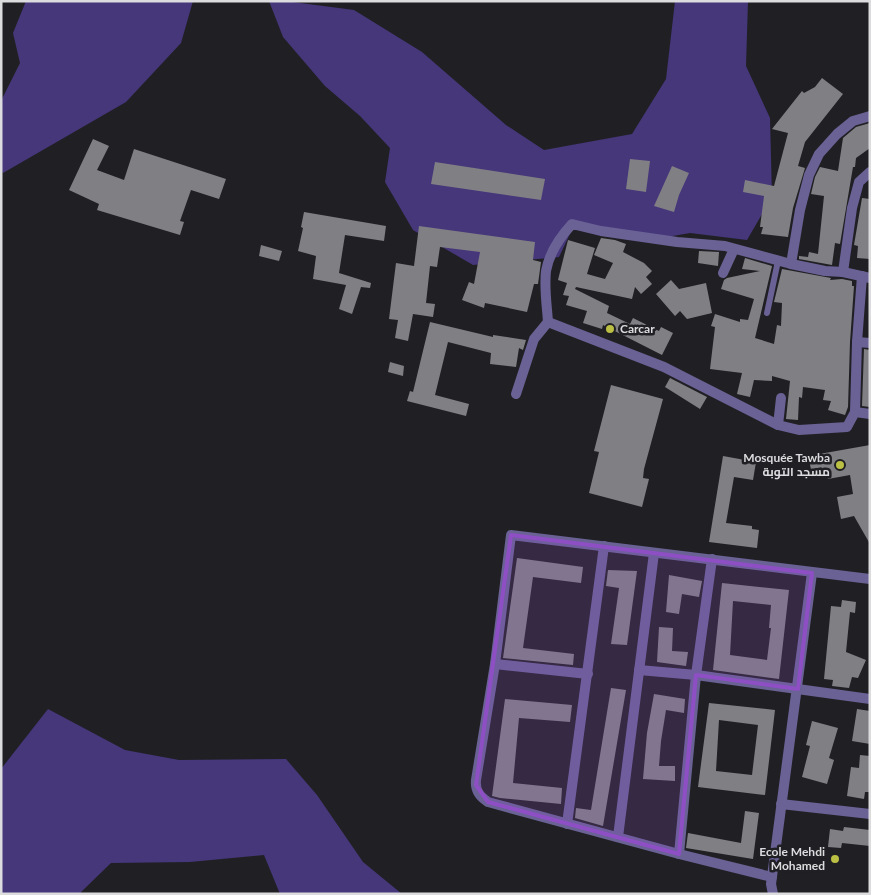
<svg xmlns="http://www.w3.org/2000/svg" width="871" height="895" viewBox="0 0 871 895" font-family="Lato,Cairo,sans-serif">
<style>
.green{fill:#46367a}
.building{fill:#807f84;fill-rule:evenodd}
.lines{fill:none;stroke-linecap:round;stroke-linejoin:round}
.lane{stroke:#6a6195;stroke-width:6}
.street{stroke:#6a6195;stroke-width:10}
.marked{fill:#8e4fc5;fill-opacity:0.2;stroke:#8e4fc5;stroke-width:4;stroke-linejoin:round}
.poi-dot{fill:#bbc044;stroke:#202024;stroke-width:2}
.labels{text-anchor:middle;stroke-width:5;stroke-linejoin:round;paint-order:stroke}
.poi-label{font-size:12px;font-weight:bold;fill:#dcdcdf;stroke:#202024;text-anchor:end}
</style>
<rect width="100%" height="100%" fill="#202024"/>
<g class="green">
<path d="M26,1H193L181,43L126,102L3,173L1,169V101L20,63L13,33Z"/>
<path d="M269,1H285L354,10L422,52L506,125L544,150L632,134L666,79L675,1H748L746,66L770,118L772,197L747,240L690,233L650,240L576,221L559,257L473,265L413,230L385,182L390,148L360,116L325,86L283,37Z"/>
<path d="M48,709L125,750L179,760L286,759L317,795L363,862L402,894H280L264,855L190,862L111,863L79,894H1V769Z"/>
</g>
<g class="building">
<path d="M822,78L843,94L805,142L798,166L805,168L793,208L788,237L761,234L763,227H760L764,196L743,192L745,180L774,186L788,133L772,129L802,91L804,93L815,87Z"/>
<path d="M870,123V148L856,158L855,167H853L840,244L835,243L832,265L799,259V256L808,257L809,252L818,254L824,196L811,194L815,177L820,167L838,171L843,138L856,127Z"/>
<path d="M93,139L109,146L97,170L124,180L134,149L226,179L219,199L191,190L180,221L184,222L180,235L97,210L99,204L69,190Z"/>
<path d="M630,159L650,161L646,192L626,189Z"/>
<path d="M435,162L545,179L541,200L431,184Z"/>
<path d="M672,166L689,173L679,195L674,212L654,206Z"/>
<path d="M862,198L870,199V259L857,258L858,246L854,245Z"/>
<path d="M304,212L386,226L384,241L345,235L339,273L371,283L370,288L361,287L352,314L339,309L346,285L313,279L316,256L298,251L303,228L301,227Z"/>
<path d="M419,226L535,242L533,260L541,262L538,284H534L527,312L485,303L484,308L462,300L469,282L474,284L480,252L440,247L437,267L430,266L426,303L435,304L433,317L413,314L408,341L395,338L398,320L389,319L396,263L414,266Z"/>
<path d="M601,238L615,240L626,244L623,252L644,263L652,271L646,277L652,284L641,294L635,287L632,299L576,287L575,289L609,306L607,313L630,324L633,318L659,331L661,327L673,333L662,355L603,325L602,329L583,323L587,311L566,305L569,296L563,295L567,283L558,280L568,240L595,248L587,274L605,279L613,263L594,255Z"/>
<path d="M261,245L282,251L279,261L259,256Z"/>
<path d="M699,251L719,252L718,266L698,263Z"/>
<path d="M745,258L772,266L755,338L774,344L777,325L781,326L782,303L774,302L782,269L831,278L830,280L842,279L852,281V286H854L850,342L848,407L845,415L828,410L831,401L823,400L825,390L803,387L802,398L799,397L798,420L786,419L790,381L772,376V381L754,380L750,397L737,394L742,373L710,369L715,327L711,326L715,314L740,322V319L748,320L754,299L721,289L724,280L727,278L760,271L742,269Z"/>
<path d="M671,280L679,289L706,283L712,313L687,319L680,311L675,316L656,294Z"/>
<path d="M430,322L493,337V335L526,340L523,350L519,348L516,367L490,364L491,353L448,342L435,395L469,404L466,416L407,401L410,391L413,392Z"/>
<path d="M864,349L870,350V407L862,406Z"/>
<path d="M390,362L404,366L403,376L388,372Z"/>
<path d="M670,378L707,397L700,409L665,387Z"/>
<path d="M611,385L663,399L644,469L643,478L649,479L642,507L589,493L599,452L594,451Z"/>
<path d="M870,445V544L854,516L841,519L837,497L853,494L850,475L828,479L827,476L813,478L808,456Z"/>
<path d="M723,456L756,462L753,480L734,477L726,523L752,526V529L759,530L757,548L709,542Z"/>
<path d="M517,558L583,567L581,583L533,577L523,648L574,654L573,665L503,658Z"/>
<path d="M608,570L637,571L627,645L611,644L619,588L606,586Z"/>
<path d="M669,575L702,581L699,597L682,594L679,614L666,612Z"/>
<path d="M722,583L789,590L779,679L713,670ZM733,601L771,605L769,628H771L767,660L730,655Z"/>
<path d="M842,600L856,602L855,613L850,612L846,652L866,660L858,678L852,677L849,688L832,686L833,680L824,679L831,606L841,607Z"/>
<path d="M659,627L673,628L672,651L688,652L686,666L657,662Z"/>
<path d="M611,688L626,690L603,826L575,818L576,808L591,810Z"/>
<path d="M654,694L685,699L684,713L666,710L661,741L659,766H675V781L643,779L647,733Z"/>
<path d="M505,699L572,705L570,722L519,718L513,783L562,788L561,804L500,798L492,796Z"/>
<path d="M709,703L775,710L765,795L698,787ZM719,720L758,725L752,775L716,771Z"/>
<path d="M857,709L870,711V744L852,741Z"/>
<path d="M812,721L838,728L829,758L834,760L827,784L802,777L810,746L806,745Z"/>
<path d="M860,755L870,756V792H865L864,799L847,796L851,767L859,768Z"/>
<path d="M745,811L759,813L753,859L686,848L688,833L741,843Z"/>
<path d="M844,827L870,830V846L842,843L841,848L828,847L830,829L843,831Z"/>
</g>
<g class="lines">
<path class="lane" d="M767,313L778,261"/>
<g class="street">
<path d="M791,264L800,210L809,175L819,154L837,134L853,121L870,116"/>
<path d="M843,272L852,208L859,182L870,172"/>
<path d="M723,273L734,249"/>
<path d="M870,278L843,272L825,271L791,264L725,246L677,242L601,231L572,224C560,237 549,254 546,271C544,288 547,306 548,322L664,367L778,425L799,430L847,427L855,412L870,414"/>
<path d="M857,342L870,343"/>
<path d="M516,394L534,339L548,322"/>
<path d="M855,412L857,342L862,276"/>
<path d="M778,425L781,398"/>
<path d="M495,664L588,674"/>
<path d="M639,670L696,675L870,699"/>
<path d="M781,804L870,814"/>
<path d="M567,824L604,546"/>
<path d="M618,837L654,553"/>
<path d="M679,854L696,675L712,559"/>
<path d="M772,877L679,854L488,802C479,796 475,790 476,780L495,664L511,535L870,579"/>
<path d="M773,894L771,884L812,573"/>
</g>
</g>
<path class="marked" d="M511,535L812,573L798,689L696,675L679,854L488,802L476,785Z"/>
<g class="poi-dot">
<circle cx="610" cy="329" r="5"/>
<circle cx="840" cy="465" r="5"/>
<circle cx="835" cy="859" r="5"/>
</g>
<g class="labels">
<g class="poi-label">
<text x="620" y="333" text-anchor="start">Carcar</text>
<text x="830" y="462">Mosquée Tawba<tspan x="830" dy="14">مسجد التوبة</tspan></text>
<text x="825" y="856">Ecole Mehdi<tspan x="825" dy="14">Mohamed</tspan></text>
</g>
</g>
<rect width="871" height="895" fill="none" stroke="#dcdcdf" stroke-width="5"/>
</svg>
